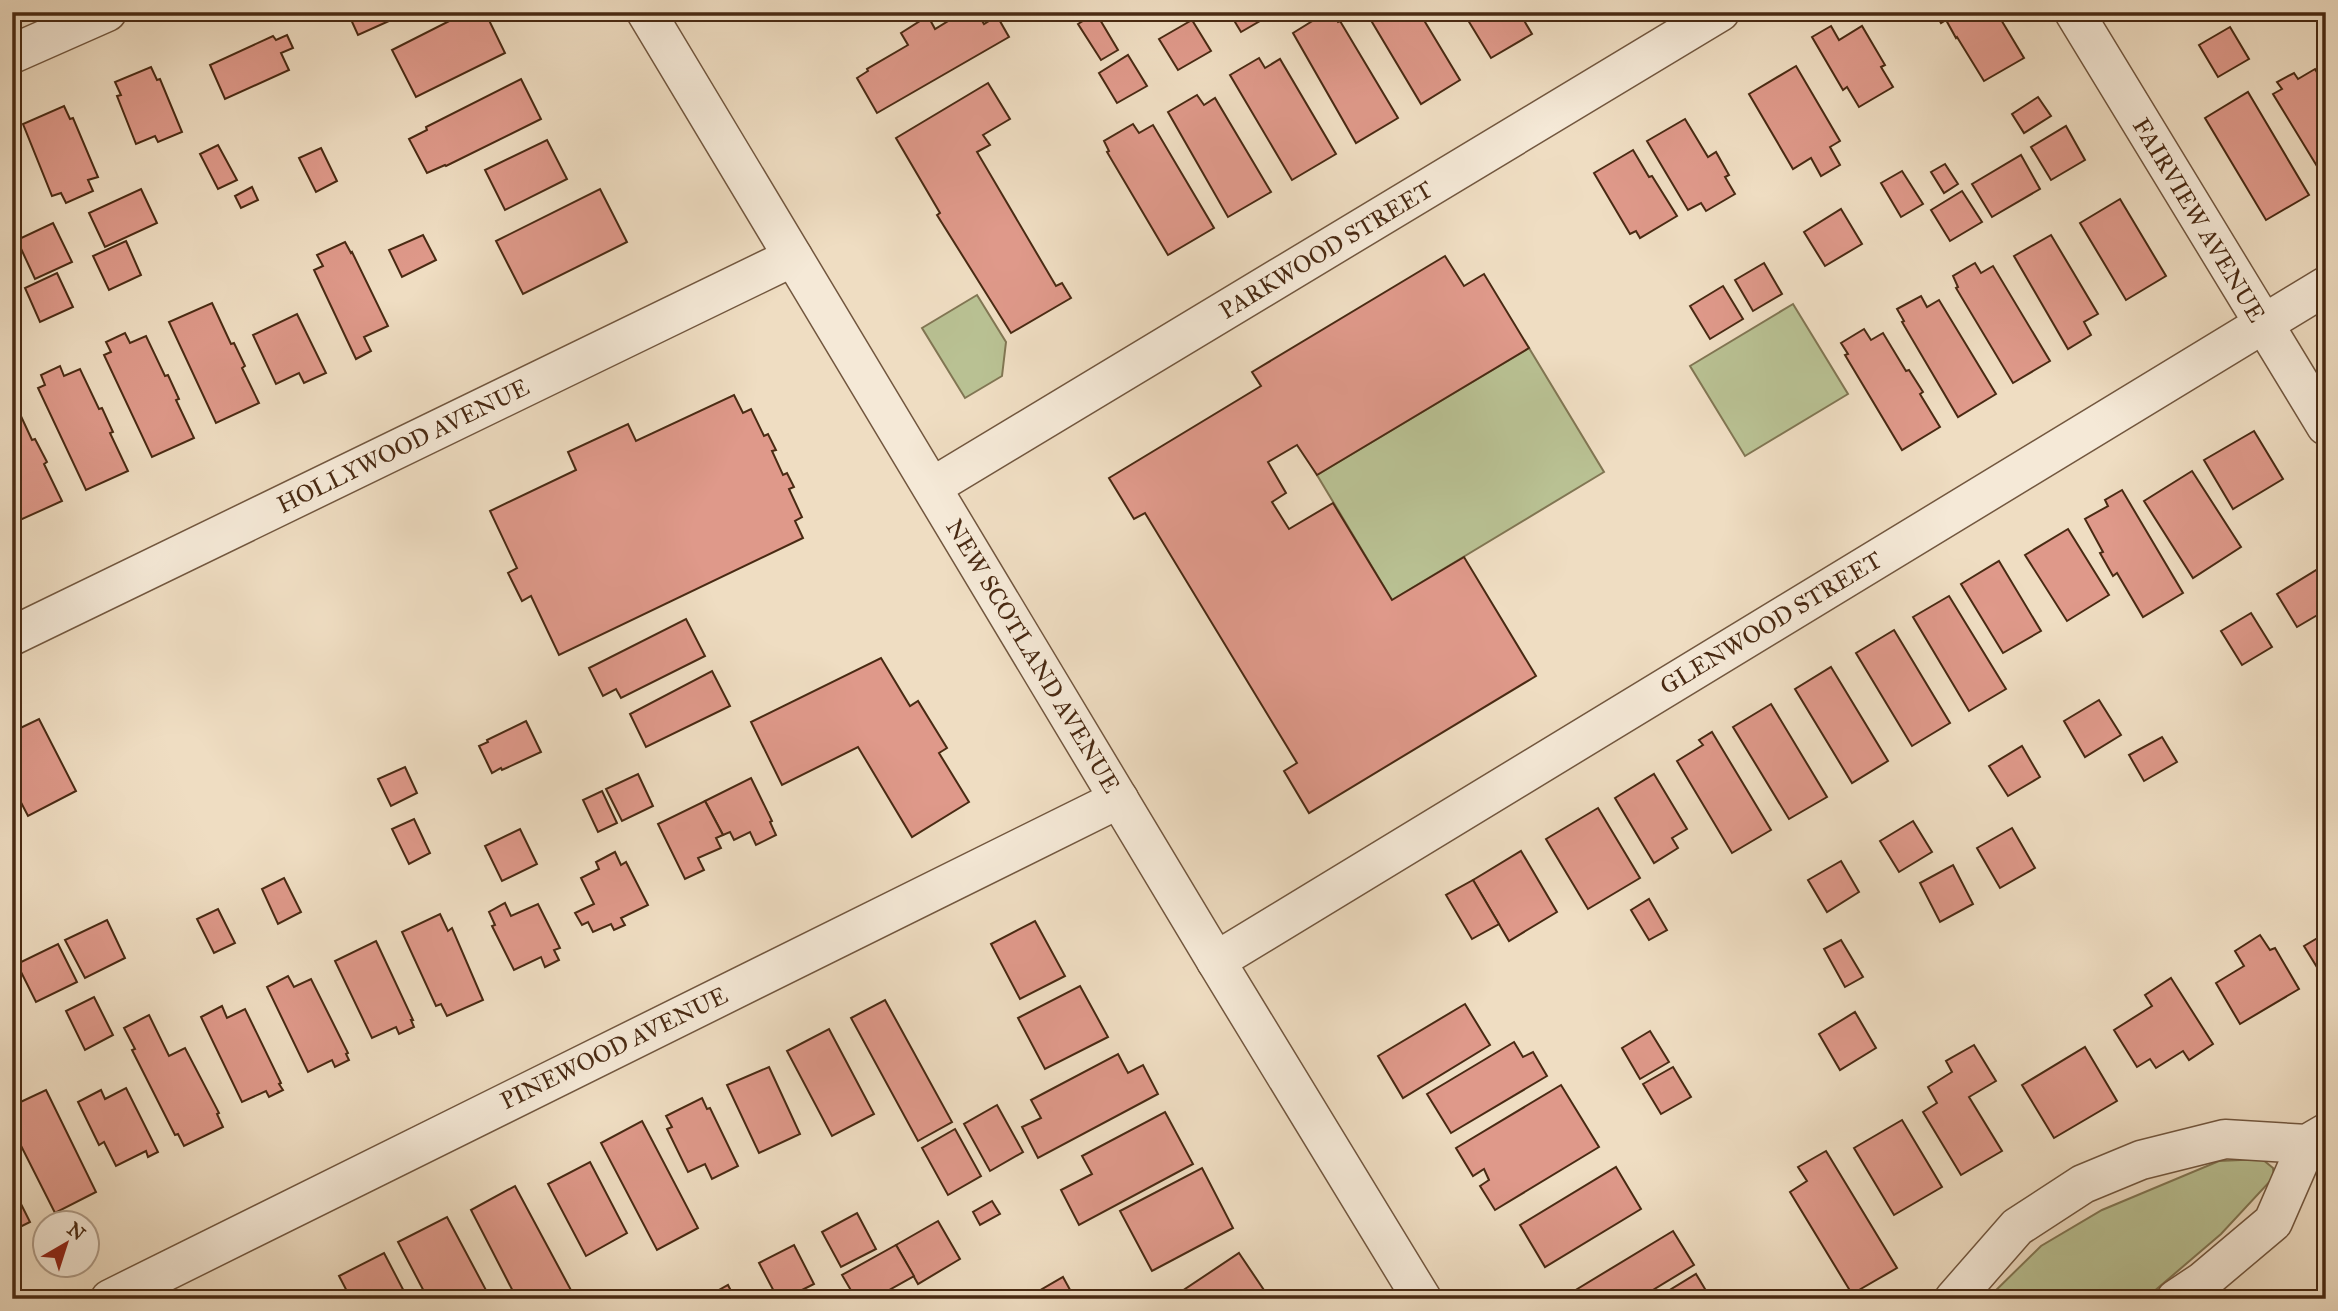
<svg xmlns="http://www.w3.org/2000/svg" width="2338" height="1311" viewBox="0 0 2338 1311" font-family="'IM FELL Great Primer',serif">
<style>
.green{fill:#b9c193;stroke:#817653;stroke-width:2}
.building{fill:#df998a;stroke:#492a13;stroke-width:2}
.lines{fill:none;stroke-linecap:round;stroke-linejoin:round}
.minor-casing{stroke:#72573f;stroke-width:41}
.minor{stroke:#f5e9d7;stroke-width:38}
.labels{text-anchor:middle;stroke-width:7;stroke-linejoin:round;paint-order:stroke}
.street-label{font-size:24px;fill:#492a13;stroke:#f5e9d7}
</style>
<rect width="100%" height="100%" fill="#efddc2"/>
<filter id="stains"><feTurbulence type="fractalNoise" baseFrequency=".00286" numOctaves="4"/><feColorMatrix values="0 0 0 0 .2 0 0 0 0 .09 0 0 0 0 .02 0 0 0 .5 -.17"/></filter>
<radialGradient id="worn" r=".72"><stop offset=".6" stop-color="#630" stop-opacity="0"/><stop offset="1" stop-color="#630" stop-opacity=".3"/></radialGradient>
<g class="green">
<path d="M977,295L1006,342L1002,376L965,398L922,328Z"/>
<path d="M1793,304L1848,394L1745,456L1690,366Z"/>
<path d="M1529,348L1604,472L1392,600L1317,475Z"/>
<path d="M2262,1159L2273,1168L2274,1177L2221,1234L2145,1299H1987L2041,1246L2102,1210L2219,1161Z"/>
</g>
<g class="building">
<path d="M350,12H409L358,35L348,13Z"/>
<path d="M467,12H485L505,53L416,97L392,50Z"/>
<path d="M963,12H977L984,24L997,16L1009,37L877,113L857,78L868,71L867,69L908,45L901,33L928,16L935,29Z"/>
<path d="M1229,12H1271L1272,14L1241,32Z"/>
<path d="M1327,12H1332L1338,22L1340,21L1398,118L1356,143L1293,33Z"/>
<path d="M1366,12H1419L1460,80L1421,104Z"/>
<path d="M1463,12H1519L1532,34L1491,58Z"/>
<path d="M1935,12H1999L1997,13L2024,58L1984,81L1957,37L1956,38L1946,20L1941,23Z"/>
<path d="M1096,13L1118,50L1101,60L1078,24Z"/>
<path d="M1192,20L1211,51L1178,70L1159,39Z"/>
<path d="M1831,26L1839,40L1862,26L1885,65L1881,67L1893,87L1859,107L1847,87L1843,90L1812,37Z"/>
<path d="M2230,27L2249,59L2218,77L2199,45Z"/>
<path d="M287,35L293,48L281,53L289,70L225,99L210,65L273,36L276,40Z"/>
<path d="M1128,55L1147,86L1117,103L1099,73Z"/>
<path d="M1259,58L1265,68L1280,59L1336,154L1292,180L1230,75Z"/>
<path d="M1796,66L1840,141L1830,147L1840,165L1821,176L1811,158L1793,169L1749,94Z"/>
<path d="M151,67L157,80L160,79L182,132L158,142L155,136L136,144L117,96L121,95L115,82Z"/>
<path d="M2315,69L2326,88V181L2273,94L2282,89L2277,82L2294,73L2298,79Z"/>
<path d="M521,79L541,119L446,166L445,165L427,173L409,139L427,130L426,127Z"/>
<path d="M988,83L1010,119L983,135L990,145L977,152L1056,286L1062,283L1071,298L1011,333L937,215L940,213L896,138Z"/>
<path d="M2248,92L2309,195L2266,220L2205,118Z"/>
<path d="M1197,95L1204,105L1215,98L1271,192L1228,217L1168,112Z"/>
<path d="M2038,97L2051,116L2024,133L2012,114Z"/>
<path d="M64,106L70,119L73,118L98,177L88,180L93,191L66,203L61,193L52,196L23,124Z"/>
<path d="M1685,119L1708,157L1716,152L1729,175L1725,177L1735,194L1706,211L1701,203L1688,210L1647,141Z"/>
<path d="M1133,124L1139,133L1153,125L1214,228L1168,255L1107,152L1109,151L1104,141Z"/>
<path d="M2066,126L2085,160L2051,180L2031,147Z"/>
<path d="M547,140L567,179L505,210L485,170Z"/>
<path d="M218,145L237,180L218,189L200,154Z"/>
<path d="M321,148L337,181L316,192L299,158Z"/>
<path d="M1633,150L1649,177L1652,176L1677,216L1640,238L1636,231L1630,234L1594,173Z"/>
<path d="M2021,155L2040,189L1992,217L1972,184Z"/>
<path d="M1945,164L1958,184L1944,193L1931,172Z"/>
<path d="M1902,171L1923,204L1901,217L1881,183Z"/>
<path d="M252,187L258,200L241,208L235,196Z"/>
<path d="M141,189L157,223L105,247L89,213Z"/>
<path d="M600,189L627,242L523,294L496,241Z"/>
<path d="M1962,191L1982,222L1950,241L1931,210Z"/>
<path d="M2120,199L2166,276L2126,300L2080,223Z"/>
<path d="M1841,209L1862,244L1825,266L1804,232Z"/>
<path d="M53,223L72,262L35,279L17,240Z"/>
<path d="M423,235L436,260L402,277L389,250Z"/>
<path d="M2051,235L2098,314L2084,322L2091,335L2068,349L2014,256Z"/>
<path d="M126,241L141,275L109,290L93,256Z"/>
<path d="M345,242L351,253L352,252L388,326L364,337L371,351L356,359L314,270L323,266L317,255Z"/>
<path d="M1445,256L1464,286L1484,274L1529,348L1317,475L1297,445L1268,462L1286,493L1272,502L1289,529L1333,503L1392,600L1464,557L1536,676L1309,813L1284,771L1297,763L1145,513L1134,519L1109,478L1261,386L1252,372Z"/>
<path d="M1764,263L1782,294L1753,311L1735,280Z"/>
<path d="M1975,263L1981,273L1993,266L2050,361L2013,383L1956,288L1958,287L1953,276Z"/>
<path d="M57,273L73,307L40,322L25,288Z"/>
<path d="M1723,286L1743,319L1710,339L1690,306Z"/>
<path d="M1921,296L1927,307L1939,300L1996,394L1958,417L1902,322L1904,321L1897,309Z"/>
<path d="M212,303L231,344L234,343L245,366L242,368L259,403L216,423L169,322Z"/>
<path d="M297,314L326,373L304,383L299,373L276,384L253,335Z"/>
<path d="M1864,329L1871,340L1883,333L1906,371L1909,370L1923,392L1920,394L1940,427L1902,450L1845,355L1848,354L1841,343Z"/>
<path d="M125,333L130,343L146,336L165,376L168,375L179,399L176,400L194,438L152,457L104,355L111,352L106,342Z"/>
<path d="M60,366L64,376L80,369L99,409L102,408L113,432L110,433L128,471L86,490L38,388L45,385L41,375Z"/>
<path d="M734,395L743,413L751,409L764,436L768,434L776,450L772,451L783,475L787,473L794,487L789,489L802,517L795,521L803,538L559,655L531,596L522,601L508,573L517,568L490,511L576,470L568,452L628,424L636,441Z"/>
<path d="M13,399L32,440L35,439L47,462L44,464L62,501L20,520L12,504Z"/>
<path d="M2254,431L2283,479L2233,509L2204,460Z"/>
<path d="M2192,471L2241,547L2193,578L2144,501Z"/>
<path d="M2122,490L2183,593L2143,617L2117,573L2113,576L2100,553L2103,552L2085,519L2108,506L2105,500Z"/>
<path d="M2068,529L2109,595L2067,621L2025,555Z"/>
<path d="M1999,561L2041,631L2003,653L1961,584Z"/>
<path d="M2326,564V610L2297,627L2277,594Z"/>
<path d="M1949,596L2006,689L1969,711L1913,617Z"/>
<path d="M2251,613L2272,647L2242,665L2221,631Z"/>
<path d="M686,619L705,656L621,698L616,689L603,696L589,668Z"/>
<path d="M1894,630L1950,723L1912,746L1856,653Z"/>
<path d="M881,658L910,706L918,701L947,748L939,753L969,802L912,837L858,747L782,785L751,722Z"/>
<path d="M1831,667L1888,761L1852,783L1795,689Z"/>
<path d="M712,671L730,706L646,747L630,714Z"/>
<path d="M2099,700L2121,735L2085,757L2064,721Z"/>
<path d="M1771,704L1827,797L1789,819L1733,727Z"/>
<path d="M39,719L76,791L28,816L12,785V732Z"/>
<path d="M526,721L541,752L502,770L501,768L492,773L479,746L488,742L487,740Z"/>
<path d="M1712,732L1771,830L1732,853L1677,761L1703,745L1699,740Z"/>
<path d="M2162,737L2177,762L2144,781L2129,755Z"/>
<path d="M2022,746L2040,777L2008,796L1989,766Z"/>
<path d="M405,767L417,793L391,806L378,779Z"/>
<path d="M638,774L653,806L622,821L606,789Z"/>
<path d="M1654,774L1687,829L1672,838L1678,848L1654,863L1615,798Z"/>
<path d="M751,778L772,821L770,822L776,835L756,845L750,832L734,840L730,832L723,835L705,801Z"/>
<path d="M602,791L617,823L598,832L583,800Z"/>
<path d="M705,801L723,835L716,838L721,848L698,858L704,870L685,879L658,824Z"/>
<path d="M1598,808L1640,878L1588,909L1546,839Z"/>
<path d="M414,819L430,853L409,864L392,829Z"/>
<path d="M1913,821L1932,852L1899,872L1880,841Z"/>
<path d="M2012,828L2035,868L2000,888L1977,848Z"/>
<path d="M520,829L537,864L502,881L485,846Z"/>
<path d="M1521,851L1557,912L1509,941L1473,880Z"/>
<path d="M615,852L621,865L626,862L648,905L621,918L625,925L614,930L611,924L593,932L588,922L582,925L575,913L594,904L581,878L599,869L596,862Z"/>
<path d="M1841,861L1859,892L1827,912L1808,880Z"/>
<path d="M1953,865L1973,904L1940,922L1920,883Z"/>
<path d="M284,878L301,912L278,924L262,889Z"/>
<path d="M1473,880L1499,924L1472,939L1446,895Z"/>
<path d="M1649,899L1667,930L1649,940L1631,910Z"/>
<path d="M505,903L511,916L538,904L560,948L554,950L559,960L545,967L541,957L514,970L492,926L495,925L489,912Z"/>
<path d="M218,909L235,943L214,953L197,919Z"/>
<path d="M440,914L448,931L452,928L483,1000L447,1016L441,1004L436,1006L402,932Z"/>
<path d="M107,920L125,958L85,978L65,940Z"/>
<path d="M1035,921L1065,976L1020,999L991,944Z"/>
<path d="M2326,933V982L2304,946Z"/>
<path d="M2260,935L2270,950L2275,948L2299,989L2240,1024L2216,983L2244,966L2235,951Z"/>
<path d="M1841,940L1863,977L1845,987L1824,949Z"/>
<path d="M376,941L413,1020H411L414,1027L399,1034L396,1027L372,1038L335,961Z"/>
<path d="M58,944L77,982L36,1002L17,964Z"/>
<path d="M288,976L294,987L311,979L348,1053L346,1054L349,1060L335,1067L332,1060L308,1072L267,987Z"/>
<path d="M2171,978L2213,1044L2189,1060L2183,1051L2156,1068L2150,1059L2137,1067L2114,1030L2152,1006L2145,995Z"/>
<path d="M1080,986L1108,1037L1045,1069L1018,1018Z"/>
<path d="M94,997L113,1035L85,1050L66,1011Z"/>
<path d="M885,1000L952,1122L918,1141L851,1018Z"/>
<path d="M1465,1004L1490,1045L1403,1098L1378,1056Z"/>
<path d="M222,1006L227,1018L245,1009L281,1083L279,1084L283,1090L269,1097L266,1091L242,1102L201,1017Z"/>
<path d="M1855,1012L1876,1048L1840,1070L1819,1034Z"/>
<path d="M149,1015L169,1056L185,1048L219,1113L217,1114L223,1127L184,1146L178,1134L175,1135L132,1050L135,1049L124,1028Z"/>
<path d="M829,1029L874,1114L832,1136L787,1051Z"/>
<path d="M1650,1031L1669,1062L1640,1079L1622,1048Z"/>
<path d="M1514,1042L1523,1057L1533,1052L1547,1076L1451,1133L1427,1094Z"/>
<path d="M1974,1045L1996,1081L1969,1097L2002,1151L1961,1175L1923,1112L1937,1103L1928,1087L1952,1072L1946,1061Z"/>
<path d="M2085,1047L2117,1101L2054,1138L2022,1085Z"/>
<path d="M1118,1054L1128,1073L1143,1065L1158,1094L1038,1158L1022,1127L1041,1118L1031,1100Z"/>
<path d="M769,1067L800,1134L759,1153L727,1085Z"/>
<path d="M1673,1067L1691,1097L1661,1114L1643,1084Z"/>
<path d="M1561,1085L1599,1147L1495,1210L1480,1186L1489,1180L1484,1169L1473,1176L1456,1148Z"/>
<path d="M126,1088L158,1152L148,1157L146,1151L116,1166L104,1142L99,1145L78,1102L101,1090L105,1099Z"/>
<path d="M46,1090L96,1192L55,1213L12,1128V1106Z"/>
<path d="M702,1098L707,1109L710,1108L738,1166L712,1179L705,1164L688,1172L667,1129L672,1127L666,1116Z"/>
<path d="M997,1105L1023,1152L990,1171L964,1124Z"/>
<path d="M1165,1112L1193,1164L1079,1225L1061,1190L1092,1174L1082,1156Z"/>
<path d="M1902,1120L1942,1187L1894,1215L1854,1148Z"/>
<path d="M642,1121L698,1228L657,1250L601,1143Z"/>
<path d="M955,1129L981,1176L948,1195L922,1148Z"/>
<path d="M1826,1151L1897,1268L1852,1294L1790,1192L1807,1181L1798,1167Z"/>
<path d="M590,1162L627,1233L586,1256L548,1184Z"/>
<path d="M1616,1167L1641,1209L1545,1267L1520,1225Z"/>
<path d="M1202,1168L1233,1228L1152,1271L1120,1211Z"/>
<path d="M12,1186L30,1222L12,1231Z"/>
<path d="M515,1186L572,1292L560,1299H517L471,1210Z"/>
<path d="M992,1201L1000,1214L980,1225L973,1212Z"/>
<path d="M857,1213L876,1249L841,1267L822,1232Z"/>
<path d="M447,1217L487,1292L475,1299H428L398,1242Z"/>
<path d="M938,1221L960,1259L918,1284L896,1245Z"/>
<path d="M1673,1231L1694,1265L1638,1299H1572L1569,1294Z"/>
<path d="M794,1245L814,1284L784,1299H778L759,1263Z"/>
<path d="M896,1245L914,1276L873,1299H856L842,1275Z"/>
<path d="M384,1253L408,1299H351L339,1276Z"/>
<path d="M1239,1253L1270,1299H1170Z"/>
<path d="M1696,1274L1711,1299H1655Z"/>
<path d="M1063,1277L1075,1299H1025Z"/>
<path d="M728,1285L735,1299H703Z"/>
</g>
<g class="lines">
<defs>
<g id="minor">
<path d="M646,12L1216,961L1422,1299"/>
<path d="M2074,12L2326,426"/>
<path d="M12,54L107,12"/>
<path d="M932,487L1720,12"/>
<path d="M12,636L793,257"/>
<path d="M1216,961L2326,286"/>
<path d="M110,1299L1119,799"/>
<path d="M1954,1299L2017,1227L2083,1184L2141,1160L2225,1139L2307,1144L2326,1133"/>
<path d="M2176,1299L2203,1281L2273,1222L2307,1144"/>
</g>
</defs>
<use href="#minor" class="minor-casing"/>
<use href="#minor" class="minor"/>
</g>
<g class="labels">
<g class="street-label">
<text transform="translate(2199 220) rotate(59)" y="8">FAIRVIEW AVENUE</text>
<text transform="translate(1326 250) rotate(-31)" y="8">PARKWOOD STREET</text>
<text transform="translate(403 446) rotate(-26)" y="8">HOLLYWOOD AVENUE</text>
<text transform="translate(1771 623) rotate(-31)" y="8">GLENWOOD STREET</text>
<text transform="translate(1033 656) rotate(59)" y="8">NEW SCOTLAND AVENUE</text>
<text transform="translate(614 1048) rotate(-26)" y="8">PINEWOOD AVENUE</text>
</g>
</g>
<rect width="2338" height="1311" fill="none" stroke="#efddc2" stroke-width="42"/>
<rect x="14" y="14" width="2310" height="1283" fill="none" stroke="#492a13" stroke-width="3.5"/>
<rect x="21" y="21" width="2296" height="1269" fill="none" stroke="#492a13" stroke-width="2"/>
<g transform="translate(66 1244) rotate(39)"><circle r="33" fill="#f5e9d7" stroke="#b09d89" stroke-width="2"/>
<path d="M0-5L12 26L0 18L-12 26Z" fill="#8f2418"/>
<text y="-10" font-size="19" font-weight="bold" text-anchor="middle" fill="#492a13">N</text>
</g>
<rect width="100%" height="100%" filter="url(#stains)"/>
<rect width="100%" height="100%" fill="url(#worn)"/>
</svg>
